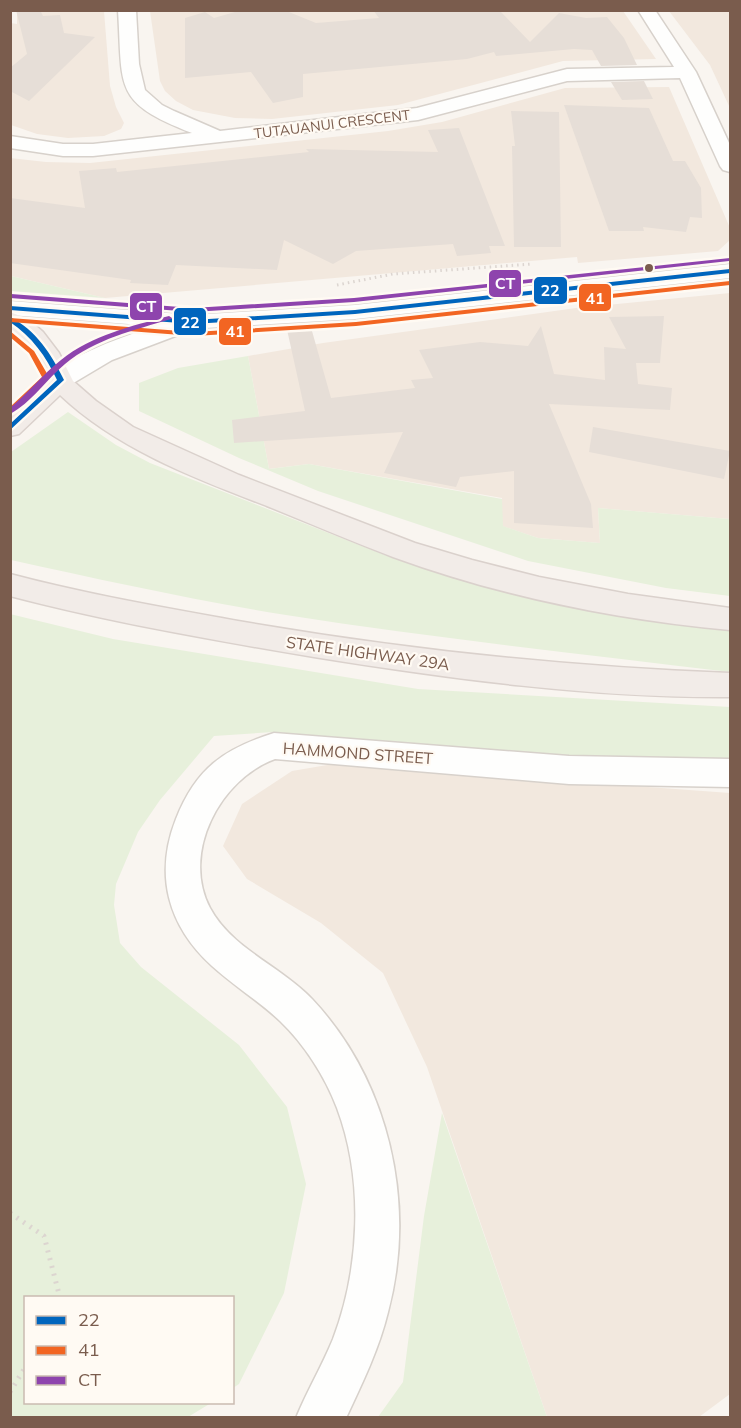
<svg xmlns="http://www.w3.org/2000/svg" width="741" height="1428" viewBox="0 0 741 1428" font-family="Mulish,sans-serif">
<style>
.residential{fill:#f2e8de}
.green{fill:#e7f0db}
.building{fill:#e6ded7}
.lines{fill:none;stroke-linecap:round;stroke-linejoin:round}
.minor-casing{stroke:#d7d1cb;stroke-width:3}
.tertiary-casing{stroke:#d7d1cb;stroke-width:3}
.trunk-casing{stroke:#dad1cc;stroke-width:3}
.path-far1{stroke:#dcd5d0;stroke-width:3;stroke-dasharray:1.5 4;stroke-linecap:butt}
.path{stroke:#dcd5d0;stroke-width:5;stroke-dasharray:2 6;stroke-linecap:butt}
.minor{fill:#fefefd;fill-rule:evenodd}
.tertiary{fill:#fefefd;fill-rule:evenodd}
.trunk{fill:#f2ece8;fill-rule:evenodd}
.bus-1-casing{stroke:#fffaf3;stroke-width:5}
.bus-2-casing{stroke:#fffaf3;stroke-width:5}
.bus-3-casing{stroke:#fffaf3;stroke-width:5}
.bus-1{fill:#0065bd;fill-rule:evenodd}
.bus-2{fill:#f26522;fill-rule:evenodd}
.bus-3{fill:#8e44ad;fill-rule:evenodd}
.bus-dot{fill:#7a5c4d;stroke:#fffaf3;stroke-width:2}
.labels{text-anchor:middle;stroke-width:4.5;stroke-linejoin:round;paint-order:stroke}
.far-street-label{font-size:14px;fill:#7a5c4d;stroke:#fffaf3}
.street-label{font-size:16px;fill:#7a5c4d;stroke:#fffaf3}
.line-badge{stroke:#fffaf3;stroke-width:2}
.badge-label{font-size:16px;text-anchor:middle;font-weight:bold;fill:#fff}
</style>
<rect width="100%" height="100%" fill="#f9f5f0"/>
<g class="residential">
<path d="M31,11H104L110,86L116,107L124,123L121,129L104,136L68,138L37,134L11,125L10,23L17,24V15Z"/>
<path d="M150,11H623L656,59L563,61L398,105L272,119L235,118L193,110L176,101L165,91L160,81Z"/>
<path d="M669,11H730V108L710,65Z"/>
<path d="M669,87L730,228V240L718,251L578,263L577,257L105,298L11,276L10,158L46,162L90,163L388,131L442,122L565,88Z"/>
<path d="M730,293V519L598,508L600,543L538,538L502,526V498L309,464L269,469L248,356L323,343L576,308Z"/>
<path d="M333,764L730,793V1394L699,1417H547L427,1067L383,973L321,923L247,879L223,846L242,804L292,771Z"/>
</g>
<g class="green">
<path d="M11,276L105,298L11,291Z"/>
<path d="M248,356L269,469L309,464L502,499L503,526L538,538L600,543L598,508L730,519V596L666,588L528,561L318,491L239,458L139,411V383L178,368Z"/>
<path d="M68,412L116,445L150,463L395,559L482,584L606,613L730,629V672C582,654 433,638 286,615C193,600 102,580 11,560V452Z"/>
<path d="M10,614L113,639L418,689L730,707V759L584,761L273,732L214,736L160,800L138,832L116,884L114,905L120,943L141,967L239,1045L287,1107L306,1184L284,1293L239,1384L233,1388L232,1298H26V1402L211,1403L188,1417H11Z"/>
<path d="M442,1113L547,1417H378L403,1382L424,1216Z"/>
</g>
<g class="building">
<path d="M16,10H40L43,16L60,15L64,33L95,37L29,101L10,91V68L27,54Z"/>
<path d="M242,10H284L316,23L379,18L373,10H499L530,42L559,13L586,18L607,17L624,38L637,65L601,66L592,50L574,49L496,56L494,52L467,59L303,74V97L273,103L251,72L185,78V18L205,12L214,18Z"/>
<path d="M644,81L653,99L622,100L611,82Z"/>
<path d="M564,105L649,108L673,161H685L701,188L702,218L690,217L686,232L643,227L644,231H609Z"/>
<path d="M511,111L559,112L561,247H514L512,146H515Z"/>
<path d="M459,128L505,246H489L491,253L457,256L453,244L356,251L333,264L284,240L277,270L176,265L168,285L130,283L131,280L10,263V198L85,208L79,171L116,168L117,172L309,152L306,149L438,152L428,130Z"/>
<path d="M664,316L660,363H636L638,384L672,388L670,410L549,404L591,504L593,528L514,523V471L460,477L456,487L384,473L403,432L234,443L232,420L305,411L286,325L310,324L331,398L415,388L411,380L433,378L419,350L480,342L528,346L541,326L554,374L605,380L604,347L626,349L609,317Z"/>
<path d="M593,427L730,451L724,479L589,452Z"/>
</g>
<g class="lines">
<defs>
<g id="minor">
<path d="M118,10H136L139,64L145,90L162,105L174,111L220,131L417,108L567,69L674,67L638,10H655L696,72L730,145V172L723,170L720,166L680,78L567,81L418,120L93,156H63L10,148V136L63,144H93L192,133C112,102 123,88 118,10Z"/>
<path d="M274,733L569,756L730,759V787L569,784L275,759C220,779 181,853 210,908C232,949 281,966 312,999C389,1081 417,1203 388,1312C379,1349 362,1384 346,1418H296C307,1391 322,1366 333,1339C360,1268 364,1180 337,1108C325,1076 304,1044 280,1021C259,1001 234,986 212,966C168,926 154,875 176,819C196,768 224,749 274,733Z"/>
</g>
<path id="tertiary" d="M730,264V278L355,319L188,329L186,332L112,360L70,385L61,388L52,385L48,380C66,355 126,336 155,326L10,315V301L193,315L355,305Z"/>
<g id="trunk">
<path d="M10,312L28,319L43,332L59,353L73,381L96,401L133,427L239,475L415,543L472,560L539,577L628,594L730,608V630C618,620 500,596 393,557C351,541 309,523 267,506C194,478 117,449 60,395L19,434L10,436V413L48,379L32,350L10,329Z"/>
<path d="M10,574C85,594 161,607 238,621C401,649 564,667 730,673V697C592,698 451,679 314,657C212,640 110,622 10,596Z"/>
</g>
</defs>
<use href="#minor" class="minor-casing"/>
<use href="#tertiary" class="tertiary-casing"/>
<use href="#trunk" class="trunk-casing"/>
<path class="path-far1" d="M337,285L393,274L532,264"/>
<g class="path">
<path d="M10,1213L44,1236L60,1298"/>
<path d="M10,1392L26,1366"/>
</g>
<use href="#minor" class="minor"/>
<use href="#tertiary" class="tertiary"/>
<use href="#trunk" class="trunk"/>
<defs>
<g id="bus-1">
<path d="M730,269V273L355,314L193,324L10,310V306L193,320L355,310Z"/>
<path d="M10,317C36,330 52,355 64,380L10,430V424L57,380C46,356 32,337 10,322Z"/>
</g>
<g id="bus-2">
<path d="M730,281V285L356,326L194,336L10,322V318L194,332L356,322Z"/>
<path d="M10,331L34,351L49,377L10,413V407L42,377L29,353L10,337Z"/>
</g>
<g id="bus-3">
<path d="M730,258V260L729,261L354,302L193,312L10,298L11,294L193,308L354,298Z"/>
<path d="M169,316L172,318L171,319C135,330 95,339 65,364C47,379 31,403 10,414V408C28,393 43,374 61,360C92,335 132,326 169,316Z"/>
</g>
</defs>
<use href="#bus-1" class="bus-1-casing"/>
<use href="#bus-2" class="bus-2-casing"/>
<use href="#bus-3" class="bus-3-casing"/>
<use href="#bus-1" class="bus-1"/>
<use href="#bus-2" class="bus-2"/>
<use href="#bus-3" class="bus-3"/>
</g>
<circle class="bus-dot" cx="649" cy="268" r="5"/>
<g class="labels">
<g class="far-street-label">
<text transform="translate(332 124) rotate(-7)" y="5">TUTAUANUI CRESCENT</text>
</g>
<g class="street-label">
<text transform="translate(368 653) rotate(8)" y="6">STATE HIGHWAY 29A</text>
<text transform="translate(358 753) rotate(4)" y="6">HAMMOND STREET</text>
</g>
</g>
<g class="line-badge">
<rect x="488" y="269" width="34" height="29" rx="6" fill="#8e44ad"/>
<rect x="533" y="276" width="35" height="29" rx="6" fill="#0065bd"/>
<rect x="578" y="283" width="34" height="29" rx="6" fill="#f26522"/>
<rect x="129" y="292" width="34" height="29" rx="6" fill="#8e44ad"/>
<rect x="173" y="307" width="34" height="29" rx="6" fill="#0065bd"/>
<rect x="218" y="317" width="34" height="29" rx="6" fill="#f26522"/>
</g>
<g class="badge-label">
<text x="505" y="289">CT</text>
<text x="550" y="296">22</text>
<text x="595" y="304">41</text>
<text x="146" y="312">CT</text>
<text x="190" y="328">22</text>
<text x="235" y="337">41</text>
</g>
<rect width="741" height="1428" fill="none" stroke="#7a5c4d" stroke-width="24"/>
<rect x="24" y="1296" width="210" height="108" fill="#fffaf3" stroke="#cabbb1" stroke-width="1.5"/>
<rect x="36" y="1316" width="30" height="9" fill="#0065bd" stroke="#cabbb1" stroke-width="1.5"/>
<text x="78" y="1326" font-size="18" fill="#7a5c4d">22</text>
<rect x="36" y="1346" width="30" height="9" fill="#f26522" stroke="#cabbb1" stroke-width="1.5"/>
<text x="78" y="1356" font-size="18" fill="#7a5c4d">41</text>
<rect x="36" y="1376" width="30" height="9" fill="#8e44ad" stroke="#cabbb1" stroke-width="1.5"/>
<text x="78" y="1386" font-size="18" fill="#7a5c4d">CT</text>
</svg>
